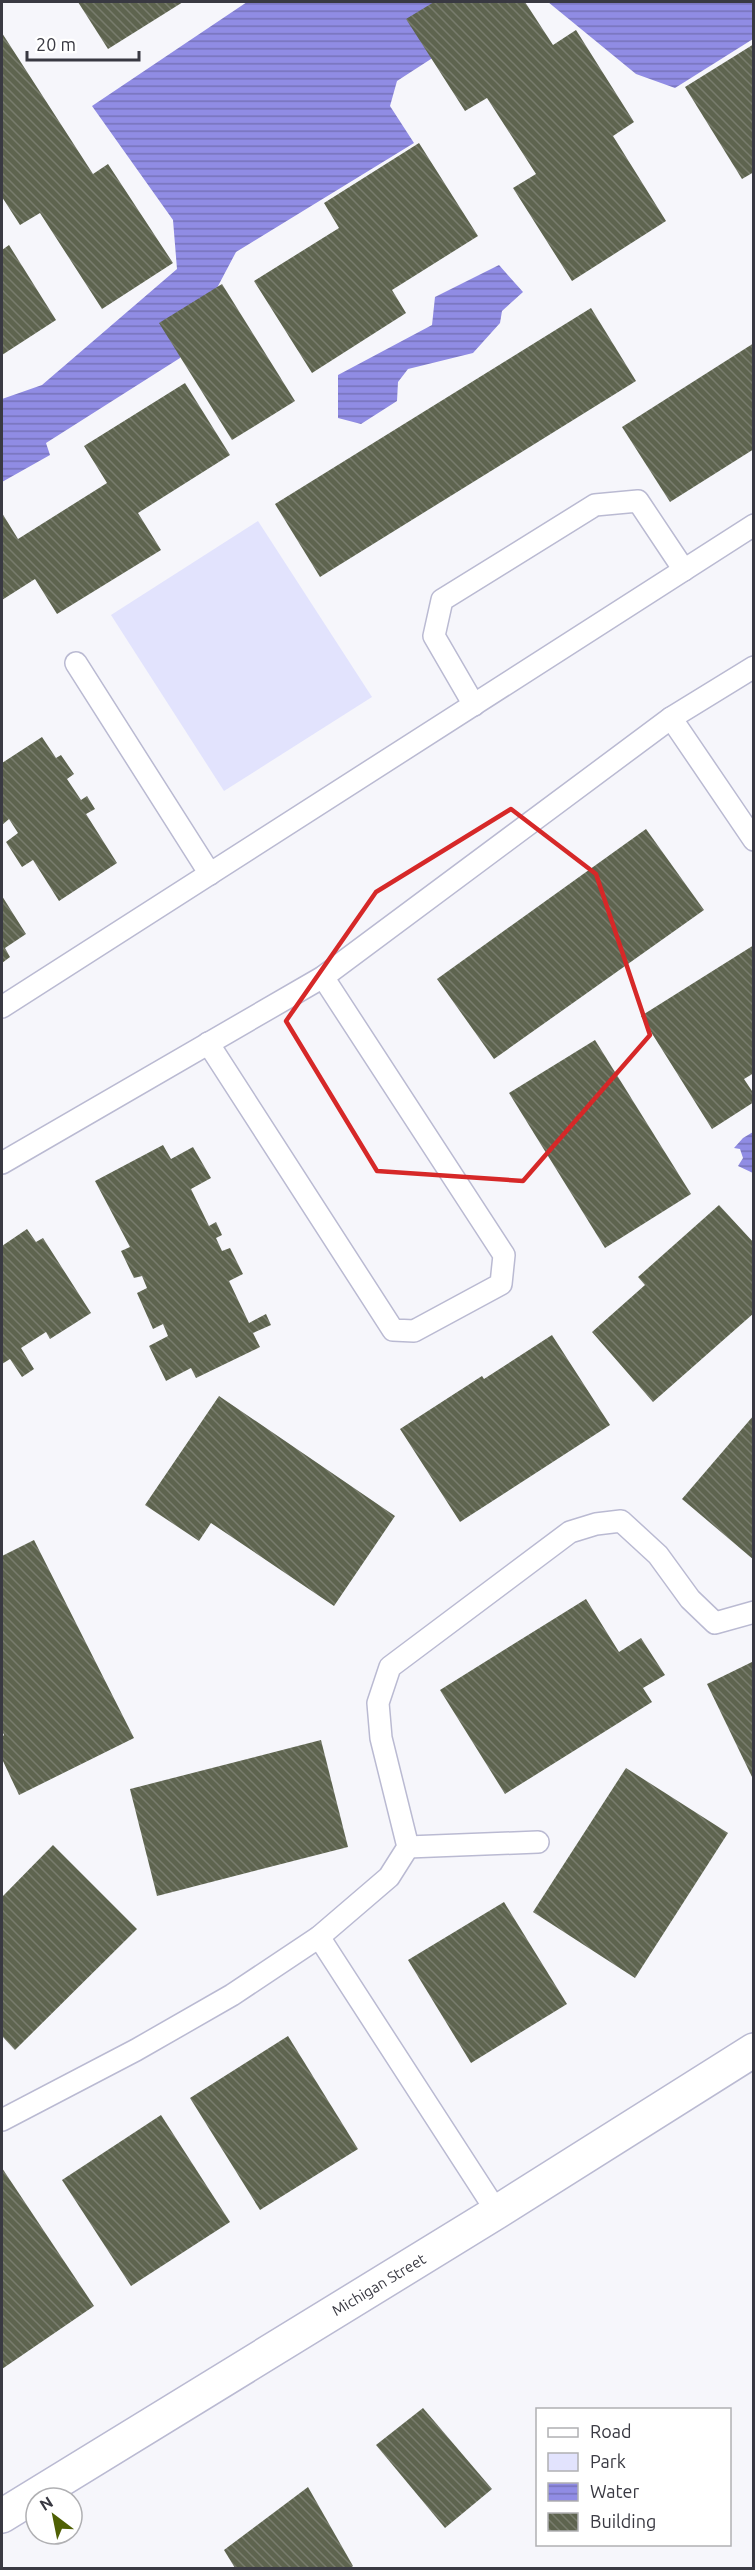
<svg xmlns="http://www.w3.org/2000/svg" width="755" height="2570" viewBox="0 0 755 2570" font-family="Ubuntu,sans-serif">
<style>
.green{fill:#e2e3fd}
.water{fill:url(#water-rules)}
.building{fill:url(#building-back-hatch)}
.lines{fill:none;stroke-linecap:round;stroke-linejoin:round}
.service-casing{stroke:#babad2;stroke-width:24}
.tertiary-casing{stroke:#babad2;stroke-width:36}
.service{stroke:#fff;stroke-width:21}
.tertiary{stroke:#fff;stroke-width:33}
.marked{fill:none;stroke:#d62828;stroke-width:4.5;stroke-linejoin:round}
.labels{text-anchor:middle;stroke-width:6;stroke-linejoin:round;paint-order:stroke}
.street-label{font-size:15px;fill:#393942;stroke:#fff}
</style>
<defs>
<pattern id="water-rules" width="6" height="5" patternUnits="userSpaceOnUse" patternTransform="scale(1.5)"><rect width="6" height="5" fill="#908ce4"/><path d="M0 2.5h6" fill="none" stroke="#7773ba"/></pattern>
<pattern id="building-back-hatch" width="6" height="6" patternUnits="userSpaceOnUse" patternTransform="scale(1.5)"><rect width="6" height="6" fill="#5e644f"/><path d="M-1 5l2 2M0 0l6 6M5-1l2 2" fill="none" stroke="#787c6d"/></pattern>
</defs>
<rect width="100%" height="100%" fill="#f6f6fb"/>
<path class="green" d="M258,521L372,697L224,791L111,615Z"/>
<g class="water">
<path d="M247,2H519L397,81L390,106L414,143L236,252L180,358L46,443L50,455L2,482V399L42,385L177,269L173,220L92,106Z"/>
<path d="M548,2H753V39L675,88L636,74Z"/>
<path d="M499,265L523,292L502,311L500,323L473,353L408,369L398,382L397,401L361,424L338,418V375L432,325L435,297Z"/>
<path d="M753,1132V1173L738,1166L743,1158L740,1149L734,1148L743,1138Z"/>
</g>
<g class="building">
<path d="M78,2H183L108,49Z"/>
<path d="M434,2H525L553,45L576,30L634,122L613,136L666,221L572,281L513,188L536,174L487,98L465,111L406,19Z"/>
<path d="M2,33L93,174L108,164L173,263L102,309L40,213L20,225L2,197Z"/>
<path d="M754,44V172L742,179L685,87Z"/>
<path d="M419,143L478,236L392,290L406,313L312,373L254,281L339,228L324,203Z"/>
<path d="M9,245L56,320L2,355V250Z"/>
<path d="M222,284L295,401L232,440L159,323Z"/>
<path d="M591,308L636,381L320,577L275,504Z"/>
<path d="M754,343V449L670,502L622,427Z"/>
<path d="M185,383L230,455L138,513L161,550L57,614L35,579L2,600V513L18,539L107,483L84,446Z"/>
<path d="M42,737L56,758L61,755L74,774L67,779L81,800L87,796L95,809L86,814L117,863L59,901L33,860L22,867L6,842L18,833L9,819L2,825V763Z"/>
<path d="M646,829L704,910L494,1059L437,979Z"/>
<path d="M2,896L26,934L5,948L10,957L2,963Z"/>
<path d="M754,945V1073L744,1079L754,1094V1102L712,1129L641,1016Z"/>
<path d="M595,1040L691,1194L605,1248L509,1093Z"/>
<path d="M163,1145L171,1159L193,1147L211,1178L191,1189L209,1226L216,1222L222,1235L216,1238L222,1251L230,1248L243,1274L229,1281L249,1323L266,1314L271,1325L253,1333L260,1347L196,1378L191,1368L166,1381L149,1346L168,1336L163,1324L153,1329L137,1293L147,1288L142,1276L134,1278L121,1251L130,1247L95,1181Z"/>
<path d="M719,1205L754,1243V1313L653,1402L592,1332L645,1285L638,1277Z"/>
<path d="M27,1229L36,1242L43,1238L91,1313L50,1339L46,1332L21,1348L34,1369L22,1377L10,1359L2,1364V1246Z"/>
<path d="M552,1335L610,1425L460,1522L400,1429L482,1376L484,1379Z"/>
<path d="M219,1396L395,1516L334,1606L211,1523L199,1541L145,1505Z"/>
<path d="M754,1415V1560L682,1499Z"/>
<path d="M34,1540L134,1738L19,1795L2,1759V1737L4,1735L2,1731V1556Z"/>
<path d="M586,1599L619,1652L641,1638L665,1675L643,1688L652,1702L505,1794L440,1690Z"/>
<path d="M754,1661V1781L707,1684Z"/>
<path d="M321,1740L348,1847L157,1896L130,1789Z"/>
<path d="M626,1768L728,1833L635,1978L533,1912Z"/>
<path d="M53,1845L137,1929L15,2050L2,2036V1897Z"/>
<path d="M504,1902L567,2004L471,2063L408,1960Z"/>
<path d="M288,2036L358,2149L260,2210L190,2098Z"/>
<path d="M161,2115L230,2222L131,2286L62,2180Z"/>
<path d="M2,2168L94,2306L2,2369Z"/>
<path d="M423,2408L492,2489L445,2528L376,2445Z"/>
<path d="M308,2487L353,2566L351,2568H235L224,2550Z"/>
</g>
<g class="lines">
<defs>
<g id="service">
<path d="M76,663L210,874"/>
<path d="M474,705L434,636L442,600L595,505L638,501L684,570"/>
<path d="M671,718L754,840"/>
<path d="M2,1007L754,525"/>
<path d="M208,1043L393,1330L414,1331L501,1284L504,1255L323,977"/>
<path d="M2,1163L323,977L671,718L754,667"/>
<path d="M408,1847L538,1842"/>
<path d="M319,1937L497,2212"/>
<path d="M2,2120L136,2050L232,1995L319,1937L389,1877L408,1847L381,1738L378,1703L390,1667L570,1532L596,1524L621,1521L658,1555L690,1599L715,1623L754,1612"/>
</g>
<path id="tertiary" d="M2,2516L497,2212L754,2050"/>
</defs>
<use href="#service" class="service-casing"/>
<use href="#tertiary" class="tertiary-casing"/>
<use href="#service" class="service"/>
<use href="#tertiary" class="tertiary"/>
</g>
<path class="marked" d="M511,809L596,874L650,1035L523,1181L377,1171L286,1021L376,892Z"/>
<g class="labels">
<g class="street-label">
<text transform="translate(379 2285) rotate(-31)" y="5">Michigan Street</text>
</g>
</g>
<rect width="755" height="2570" fill="none" stroke="#393942" stroke-width="6"/>
<rect x="536" y="2408" width="195" height="138" fill="#ffffff" stroke="#b0b0b3" stroke-width="1.5"/>
<rect x="548" y="2428" width="30" height="9" fill="#ffffff" stroke="#b0b0b3" stroke-width="1.5"/>
<text x="590" y="2438" font-size="18" fill="#393942">Road</text>
<rect x="548" y="2453" width="30" height="18" fill="#e2e3fd" stroke="#b0b0b3" stroke-width="1.5"/>
<text x="590" y="2468" font-size="18" fill="#393942">Park</text>
<rect x="548" y="2483" width="30" height="18" fill="url(#water-rules)" stroke="#b0b0b3" stroke-width="1.5"/>
<text x="590" y="2498" font-size="18" fill="#393942">Water</text>
<rect x="548" y="2513" width="30" height="18" fill="url(#building-back-hatch)" stroke="#b0b0b3" stroke-width="1.5"/>
<text x="590" y="2528" font-size="18" fill="#393942">Building</text>
<g transform="translate(54 2516) rotate(328)"><circle r="28" fill="#ffffff" stroke="#b0b0b3" stroke-width="1.5"/>
<path d="M0-4.5L10 22L0 15L-10 22Z" fill="#4f6004"/>
<text y="-9" font-size="16" font-weight="bold" text-anchor="middle" fill="#393942">N</text>
</g>
<path d="M27 51v9h112v-9" fill="none" stroke="#393942" stroke-width="3"/>
<text x="36" y="51" font-size="18" fill="#393942" stroke="#ffffff" stroke-width="4.5" paint-order="stroke">20 m</text>
</svg>
